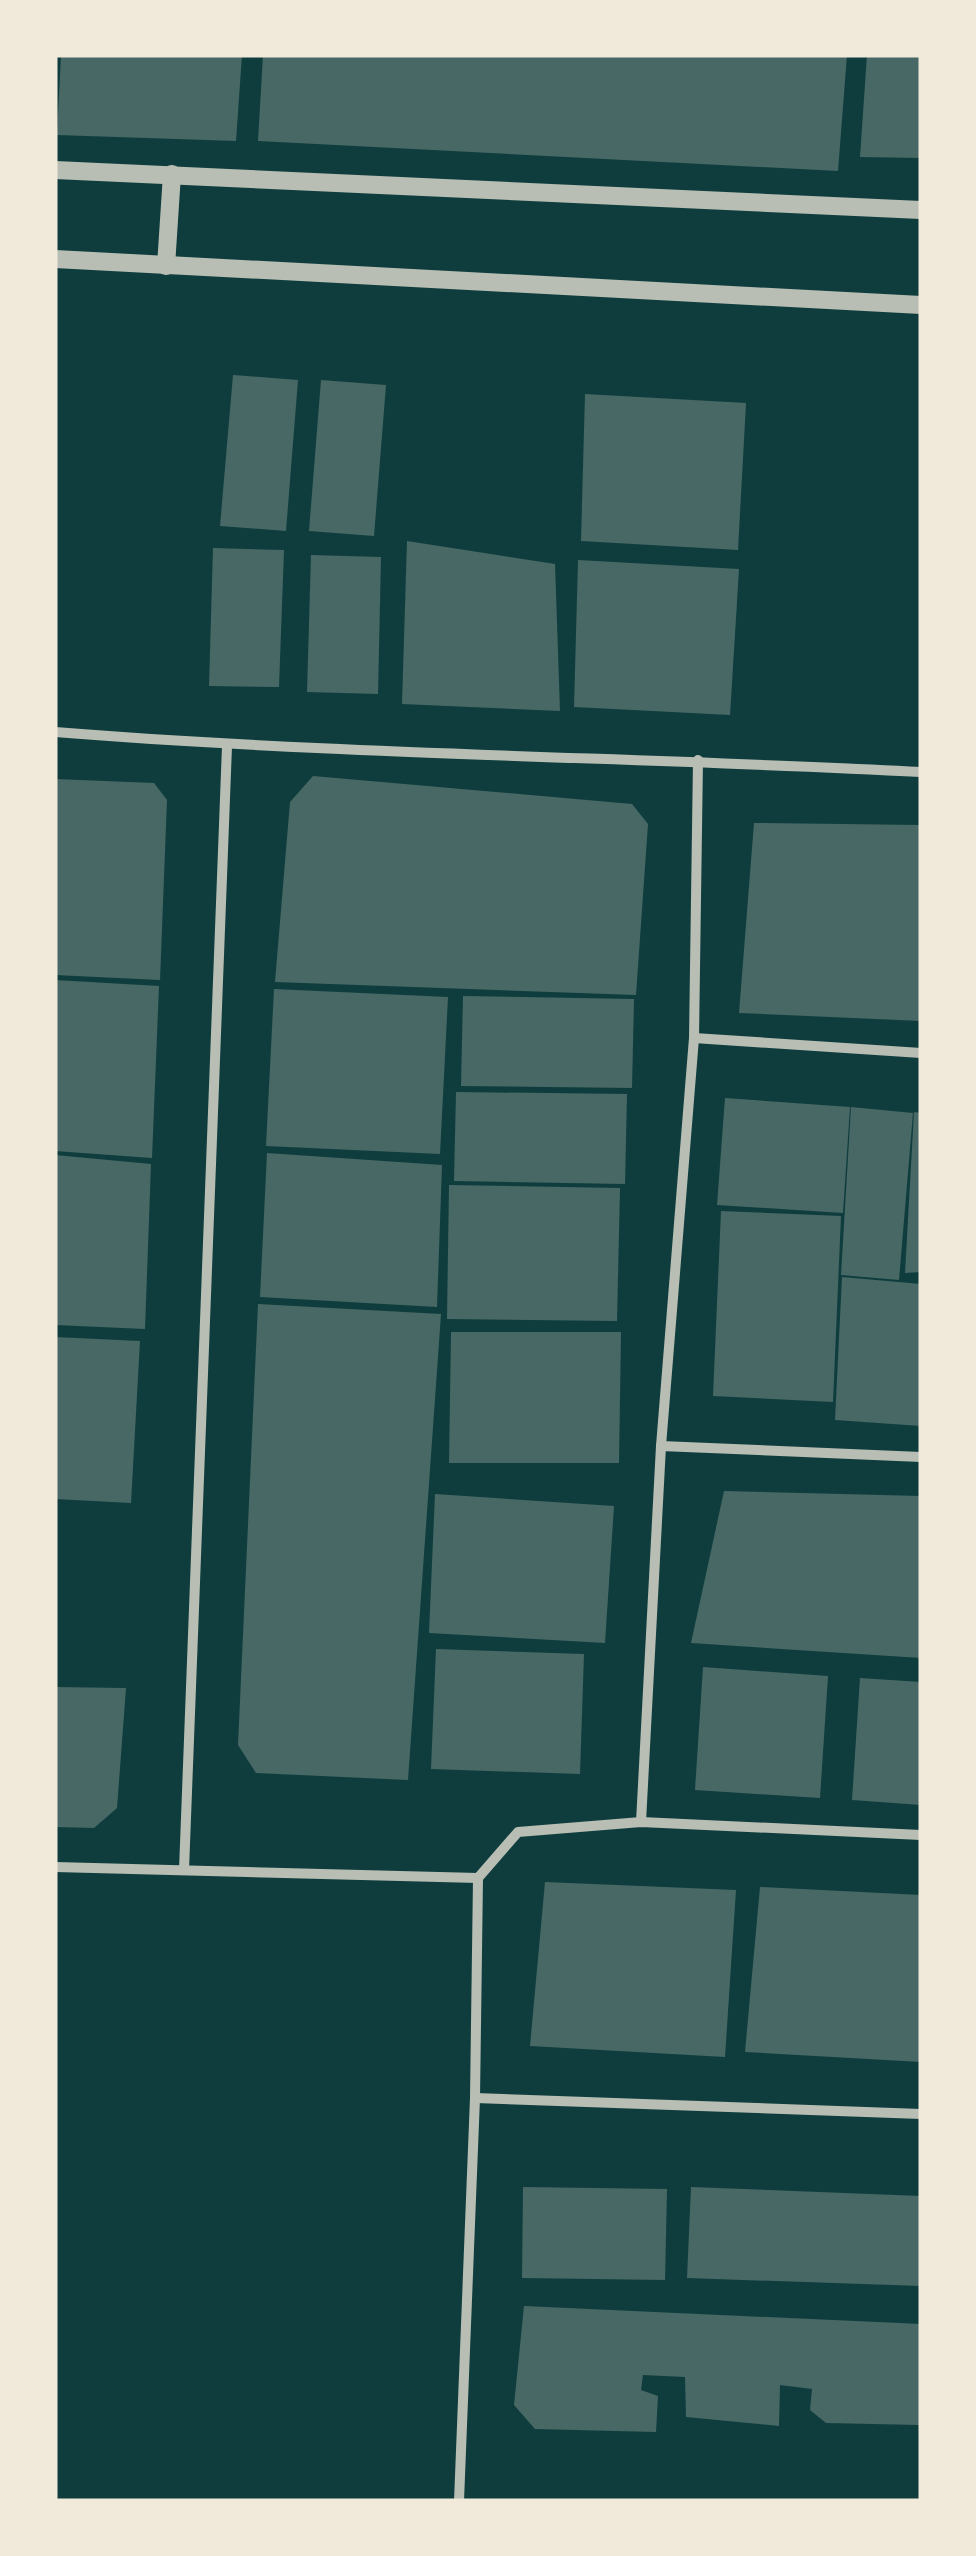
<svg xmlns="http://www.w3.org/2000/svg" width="976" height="2556" viewBox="0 0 976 2556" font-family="'Fira Sans',sans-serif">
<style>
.building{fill:#486865}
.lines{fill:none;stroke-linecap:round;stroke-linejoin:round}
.minor{stroke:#b8beb3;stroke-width:10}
.tertiary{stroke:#b8beb3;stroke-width:18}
</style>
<rect width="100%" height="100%" fill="#0f3d3e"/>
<g class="building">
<path d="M61,55H242L236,141L57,135Z"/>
<path d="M263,55H847L838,171L258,141Z"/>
<path d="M867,55H921V158L860,157Z"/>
<path d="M233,375L298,380L286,531L220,526Z"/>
<path d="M321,380L386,385L374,536L309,531Z"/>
<path d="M585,394L746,403L738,550L581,541Z"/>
<path d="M407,541L555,564L560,711L402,704Z"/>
<path d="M213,548L284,550L279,687L209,686Z"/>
<path d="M311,555L381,557L378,694L307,692Z"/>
<path d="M578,560L739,569L730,715L574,707Z"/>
<path d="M313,776L632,804L648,824L636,995L275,982L290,802Z"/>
<path d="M55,779L154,783L167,800L160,980L55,975Z"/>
<path d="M754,823L921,825V1021L739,1013Z"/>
<path d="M55,980L159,986L152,1158L55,1151Z"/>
<path d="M274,989L448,997L440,1154L266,1146Z"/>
<path d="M463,996L634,999L632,1088L461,1086Z"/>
<path d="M456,1092L627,1094L625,1184L454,1181Z"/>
<path d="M725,1098L850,1107L843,1213L717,1205Z"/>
<path d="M851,1107L913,1113L899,1280L841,1275Z"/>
<path d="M914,1112L921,1113V1272L905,1273Z"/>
<path d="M267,1153L442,1165L437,1307L260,1297Z"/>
<path d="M55,1155L151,1164L145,1329L55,1325Z"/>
<path d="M449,1185L620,1188L617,1321L447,1319Z"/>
<path d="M721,1211L841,1216L833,1402L713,1396Z"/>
<path d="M842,1277L921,1284V1426L835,1420Z"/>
<path d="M258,1304L441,1314L408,1780L256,1773L238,1745Z"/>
<path d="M451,1332H621L619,1463H449Z"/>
<path d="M55,1337L140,1341L131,1503L55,1499Z"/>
<path d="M724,1491L921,1496V1658L691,1643Z"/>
<path d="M435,1494L614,1506L605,1643L429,1633Z"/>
<path d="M436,1649L584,1654L580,1774L431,1769Z"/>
<path d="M703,1667L828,1676L820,1798L695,1790Z"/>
<path d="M860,1678L921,1682V1805L852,1800Z"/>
<path d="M55,1687L126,1688L117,1808L94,1828L55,1827Z"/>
<path d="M545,1882L736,1890L725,2057L530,2046Z"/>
<path d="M760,1887L921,1895V2062L745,2052Z"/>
<path d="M523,2187L667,2189L665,2280L522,2278Z"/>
<path d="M691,2187L921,2196V2286L687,2278Z"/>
<path d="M524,2306L921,2324L919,2425L826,2423L810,2410L812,2389L780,2385L779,2426L686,2417L685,2377L643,2375L641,2390L658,2396L656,2432L535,2429L514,2405Z"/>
</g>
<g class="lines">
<g class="minor">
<path d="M55,732C343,755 632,757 921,772"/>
<path d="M694,1038L921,1053"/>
<path d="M661,1446L921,1457"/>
<path d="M641,1822L661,1446L694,1038L698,760"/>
<path d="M55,1867L478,1878L518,1832L641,1822L921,1835"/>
<path d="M184,1870L227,746"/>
<path d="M475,2098L921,2114"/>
<path d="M459,2501L475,2098L478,1878"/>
</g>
<g class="tertiary">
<path d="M55,170L921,210"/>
<path d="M55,259L921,305"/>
<path d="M166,266L172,174"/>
</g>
</g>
<rect width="976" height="2556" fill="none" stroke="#f1e9da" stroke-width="115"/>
</svg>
